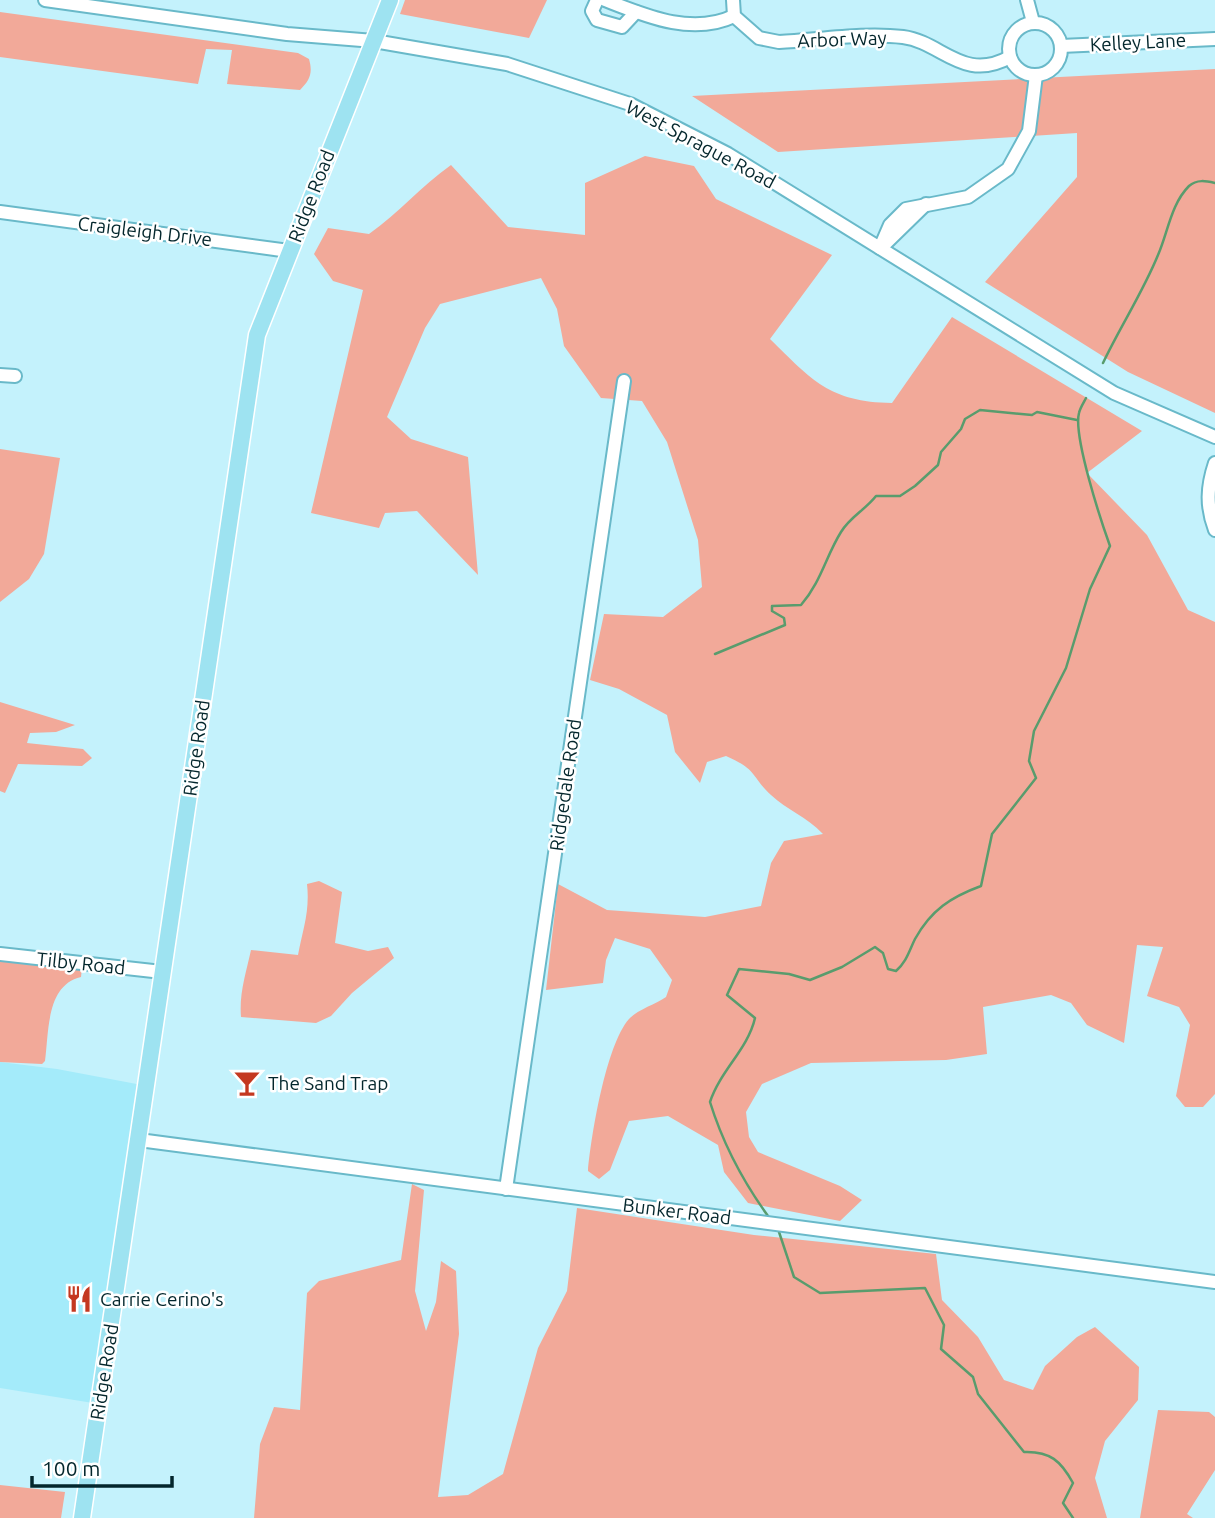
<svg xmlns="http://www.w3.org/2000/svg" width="1215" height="1518" viewBox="0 0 1215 1518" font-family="Ubuntu,sans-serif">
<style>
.built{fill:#a4ebfa}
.green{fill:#f2a999}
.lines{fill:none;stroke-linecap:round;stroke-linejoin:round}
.stream{stroke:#599c6d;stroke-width:2.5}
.minor-casing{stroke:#69b9c9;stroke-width:16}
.major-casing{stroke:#fff;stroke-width:19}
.minor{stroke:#fff;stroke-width:12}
.major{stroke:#9ee3f1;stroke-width:16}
.labels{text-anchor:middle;stroke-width:5;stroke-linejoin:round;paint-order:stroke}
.street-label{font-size:19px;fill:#03262c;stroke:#fff}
.poi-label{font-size:19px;fill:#03262c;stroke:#fff;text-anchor:start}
</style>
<rect width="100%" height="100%" fill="#c4f2fc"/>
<path class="built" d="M0,1062L57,1069L142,1085L93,1403L0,1388Z"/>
<g class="green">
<path d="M405,0H547L529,38L400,14Z"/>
<path d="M0,12L298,53L309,59C313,73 310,80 300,90L227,84L232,50L206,49L198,84L0,57Z"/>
<path d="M1215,69V413L1128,372L985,282L1077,177V133L778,152L692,96Z"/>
<path d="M645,156L694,166L716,199L832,255L770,339C812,380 829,402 892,403L952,317L1142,431L1087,473L1147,535L1188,610L1215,622V1094L1203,1107H1185L1176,1096L1190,1025L1179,1007L1147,996L1163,947L1137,945L1124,1043L1087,1025L1071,1003L1051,995L983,1007L987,1054L946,1060L811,1063L762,1084L746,1112L749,1137L758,1152L840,1186L862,1200L840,1221L748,1203L724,1172L718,1145L668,1116L629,1121L610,1170L599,1179L588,1171C591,1136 606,1045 629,1019C637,1010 656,1004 666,997L672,980L650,949L615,938L606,960L603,983L546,990L558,884L607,910L705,917L761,906L771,863L784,841L823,834C806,816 787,810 771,795C750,775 758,770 726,756L707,762L700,783L675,752L667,715L619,689L590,680L604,614L663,617L702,587L698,540L667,442L642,401L601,398L564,346L557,309L541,278L440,304L425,328L387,417L411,439L468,457L478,575L417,511L385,513L379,528L311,513L363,290L333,281L314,254L328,228L369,234C399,213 421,186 451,165L508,227L585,235V183Z"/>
<path d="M0,449L60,458L44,554L29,579L0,602Z"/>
<path d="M0,702L75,725L56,732L30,733L27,743L83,749L92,758L82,766L18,764L5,793L0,791Z"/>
<path d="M319,881L342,892L335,943L368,951L388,947L394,958L352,993L331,1016L316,1023L241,1017C239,994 246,973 251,950L298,955C303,929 310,911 307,884Z"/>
<path d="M0,960L82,968L81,977C46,985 49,1032 45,1061L42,1064L0,1062Z"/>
<path d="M412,1184L424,1190L415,1291L426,1331L436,1302L441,1261L456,1271L459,1334L438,1497L468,1495L503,1474L538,1348L567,1291L577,1208L754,1235L936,1254L942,1300L978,1337L1004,1380L1033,1390L1045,1366L1077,1337L1095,1327L1139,1367L1138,1400L1105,1441L1095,1478L1107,1518H254L260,1444L274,1407L300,1410L307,1293L319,1281L401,1260Z"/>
<path d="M1158,1410L1209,1412L1215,1417V1470L1187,1514L1193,1518H1140Z"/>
<path d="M0,1485L65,1492L61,1518H0Z"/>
</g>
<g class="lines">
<g class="stream">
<path d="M1103,363C1120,327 1143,292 1158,255C1168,232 1171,204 1189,186C1197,179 1206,181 1215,183"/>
<path d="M715,654L785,625L784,618L772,611V606L801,605C821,582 826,556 841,532C850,517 865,510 876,496H900L915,486L938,465L941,452L961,429L965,419L980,410L1032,415L1037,412L1077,420"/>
<path d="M768,1216C742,1180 723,1144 710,1102C720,1071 748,1049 755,1018L727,995L739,969L789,974L810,980L842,967L875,947L883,953L888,969L896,971C907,961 909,951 915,939C931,910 951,897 981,886L992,834L1036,778L1029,761L1034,731L1066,668L1090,589L1110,546C1101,521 1073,436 1079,413C1080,408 1084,402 1086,398"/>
<path d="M779,1232L794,1277L820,1293L925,1288L944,1325L941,1349L973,1377L978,1394L1024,1452C1050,1451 1061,1461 1073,1483L1063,1503L1073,1518"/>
</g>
<defs>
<g id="minor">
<path d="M45,0L287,34L374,41L507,64L630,104L728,154L1114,393L1215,437"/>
<path d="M597,0L592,11L597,20L622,27L636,12"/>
<path d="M605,0C646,16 692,36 734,16"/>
<path d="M733,0L734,16L759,38L779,42C819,40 864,32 903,37C942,42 963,83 1010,57"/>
<path d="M1027,0L1033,22"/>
<circle cx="1035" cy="49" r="26"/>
<path d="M1061,46L1215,39"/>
<path d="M0,212L289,251"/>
<path d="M884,245L926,204"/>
<path d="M880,248L890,225L906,209L968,197L1008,169L1029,131L1036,75"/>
<path d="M0,375L15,376"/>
<path d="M1215,463C1207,487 1206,506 1215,530"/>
<path d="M0,954L162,972"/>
<path d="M139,1140L1215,1282"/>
<path d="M506,1189L624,381"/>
</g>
<path id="major" d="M82,1518L257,335L390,0"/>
</defs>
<use href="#minor" class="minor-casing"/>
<use href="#major" class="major-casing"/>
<use href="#minor" class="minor"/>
<use href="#major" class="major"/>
</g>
<defs>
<symbol id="bar-bare" viewBox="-9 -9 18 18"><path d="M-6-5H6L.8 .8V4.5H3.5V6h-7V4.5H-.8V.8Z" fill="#c43820" stroke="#fff" stroke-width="2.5" paint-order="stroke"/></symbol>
<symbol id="restaurant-bare" viewBox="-9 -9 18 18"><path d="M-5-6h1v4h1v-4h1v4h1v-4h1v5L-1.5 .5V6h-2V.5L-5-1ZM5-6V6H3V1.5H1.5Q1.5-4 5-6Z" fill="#c43820" stroke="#fff" stroke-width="2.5" paint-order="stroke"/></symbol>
</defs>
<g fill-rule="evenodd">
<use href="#bar-bare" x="228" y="1064" width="38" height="38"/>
<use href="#restaurant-bare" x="60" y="1280" width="38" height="38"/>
</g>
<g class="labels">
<g class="street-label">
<text transform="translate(842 39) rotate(-2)" y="7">Arbor Way</text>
<text transform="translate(1138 42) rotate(-3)" y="7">Kelley Lane</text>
<text transform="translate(701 144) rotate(28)" y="7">West Sprague Road</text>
<text transform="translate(311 196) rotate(-69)" y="7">Ridge Road</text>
<text transform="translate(145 231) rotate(7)" y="7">Craigleigh Drive</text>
<text transform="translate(196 748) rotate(-82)" y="7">Ridge Road</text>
<text transform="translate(565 785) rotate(-82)" y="7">Ridgedale Road</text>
<text transform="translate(81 963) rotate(6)" y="7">Tilby Road</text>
<text transform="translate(677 1211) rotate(7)" y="7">Bunker Road</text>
<text transform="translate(104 1372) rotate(-81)" y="7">Ridge Road</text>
</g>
<g class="poi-label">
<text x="268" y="1090">The Sand Trap</text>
<text x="100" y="1306">Carrie Cerino's</text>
</g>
</g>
<path d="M32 1476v10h140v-10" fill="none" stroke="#03262c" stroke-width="3.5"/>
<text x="42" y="1476" font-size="21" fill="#03262c" stroke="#ffffff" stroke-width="5" paint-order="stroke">100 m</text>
</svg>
